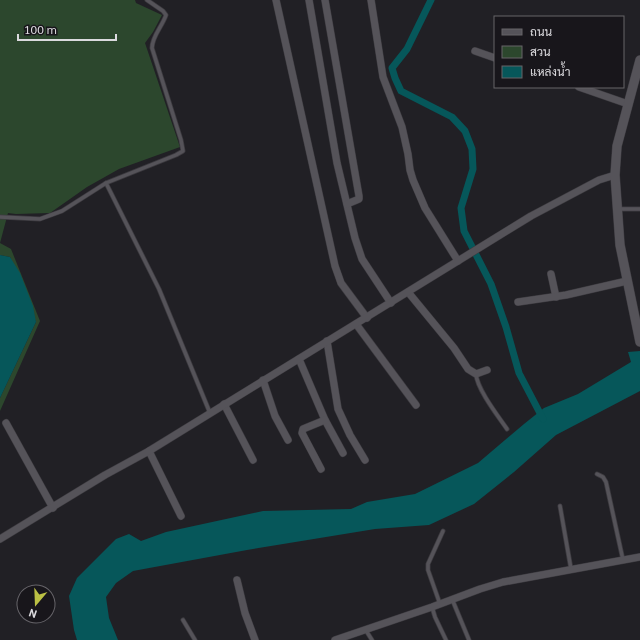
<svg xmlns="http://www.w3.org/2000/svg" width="640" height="640" viewBox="0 0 640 640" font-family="Georgia,Sarabun,serif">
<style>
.green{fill:#2c472d}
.water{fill:#06575a}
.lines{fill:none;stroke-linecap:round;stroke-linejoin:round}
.canal{stroke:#06575a;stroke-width:7}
.lane-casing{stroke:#3d3b40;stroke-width:5}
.street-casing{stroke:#3d3b40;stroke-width:8}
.secondary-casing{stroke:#3d3b40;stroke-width:10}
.lane{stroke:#555359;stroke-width:3.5}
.street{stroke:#555359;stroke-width:7}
.secondary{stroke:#555359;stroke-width:9}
</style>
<rect width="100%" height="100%" fill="#212025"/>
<path class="green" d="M0,0H135L136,3L162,15L153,32L145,43L180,147L119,169L87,187L50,213L16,214L8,213L0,243L11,249L40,321L0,411V398L36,322L10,257L0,255Z"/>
<g class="water">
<path d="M0,255L10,257L20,273L33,306L36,322L0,398Z"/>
<path d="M640,351V391L556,435L514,472L474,504L429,525L375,529L247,550L133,571L116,583L106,597L109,618L118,640H77L74,630L69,596L77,578L116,539L129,534L141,541L166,532L263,511L351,509L367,502L415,494L478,463L524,424L544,408L578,394L631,362L628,352Z"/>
</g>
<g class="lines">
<path class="canal" d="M431,0L407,49L392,68L395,78L401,91L452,117L465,131L472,149L473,169L461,208L464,231L491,284L506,327L519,373L543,419"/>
<defs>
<g id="lane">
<path d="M147,0L163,11L166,15C162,27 152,36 152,48L181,140L183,151L176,155L106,183L159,289L210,413"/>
<path d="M618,209H640"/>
<path d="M0,217L40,219L62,211L106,183"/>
<path d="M476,374C477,389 498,416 507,429"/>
<path d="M597,474L603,477L606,482L623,560"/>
<path d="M560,506L571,569"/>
<path d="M452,599L469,640"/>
<path d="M440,604L428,570V564L443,531"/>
<path d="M432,607L435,617L446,640"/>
<path d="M183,620L195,640"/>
<path d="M365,629L372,640"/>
</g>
<g id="street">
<path d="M276,0L335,266L341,283L367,318"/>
<path d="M309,0L337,163L355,238L362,259L391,303"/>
<path d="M325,0L359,196V199L347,204"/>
<path d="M371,0L383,77L402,127L408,154L410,170L413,180L425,208L458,261"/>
<path d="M475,51L495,58"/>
<path d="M579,87L628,104"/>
<path d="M551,274L556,297"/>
<path d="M408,292L454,348L468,369L476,374L487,370"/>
<path d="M518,302L566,295L627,281"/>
<path d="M356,324L416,405"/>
<path d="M327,341L338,409L350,435L365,460"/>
<path d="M299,359L325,420L343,453"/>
<path d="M263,380L275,416L288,440"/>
<path d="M224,404L253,460"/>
<path d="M6,423L53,508"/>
<path d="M149,451L181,516"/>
<path d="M321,469L302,433L303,429L325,420"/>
<path d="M0,539L105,475L149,451L531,216L599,180L615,175"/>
<path d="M237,580L245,613L255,640"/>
<path d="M335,640L432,607L480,589L503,582L640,557"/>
</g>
<path id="secondary" d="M640,60L617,146L615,175L620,245L640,342"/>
</defs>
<use href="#lane" class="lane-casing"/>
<use href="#street" class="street-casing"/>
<use href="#secondary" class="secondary-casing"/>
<use href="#lane" class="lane"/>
<use href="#street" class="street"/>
<use href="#secondary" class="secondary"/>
</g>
<rect x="494" y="16" width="130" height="72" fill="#18161b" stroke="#666469"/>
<rect x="502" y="29" width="20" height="6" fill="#555359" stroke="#666469"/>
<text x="530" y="36" font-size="12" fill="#dbdade">ถนน</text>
<rect x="502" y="46" width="20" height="12" fill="#2c472d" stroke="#666469"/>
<text x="530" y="56" font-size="12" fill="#dbdade">สวน</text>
<rect x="502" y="66" width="20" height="12" fill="#06575a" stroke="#666469"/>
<text x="530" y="76" font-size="12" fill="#dbdade">แหล่งน้ำ</text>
<g transform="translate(36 604) rotate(199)"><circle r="19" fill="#18161b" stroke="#666469"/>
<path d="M0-3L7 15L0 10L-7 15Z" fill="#bbc044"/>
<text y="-6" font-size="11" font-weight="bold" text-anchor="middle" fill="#dbdade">N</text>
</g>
<path d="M18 34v6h98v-6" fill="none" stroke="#dbdade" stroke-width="2"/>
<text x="24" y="34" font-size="12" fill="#dbdade" stroke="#18161b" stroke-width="3" paint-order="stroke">100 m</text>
</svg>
